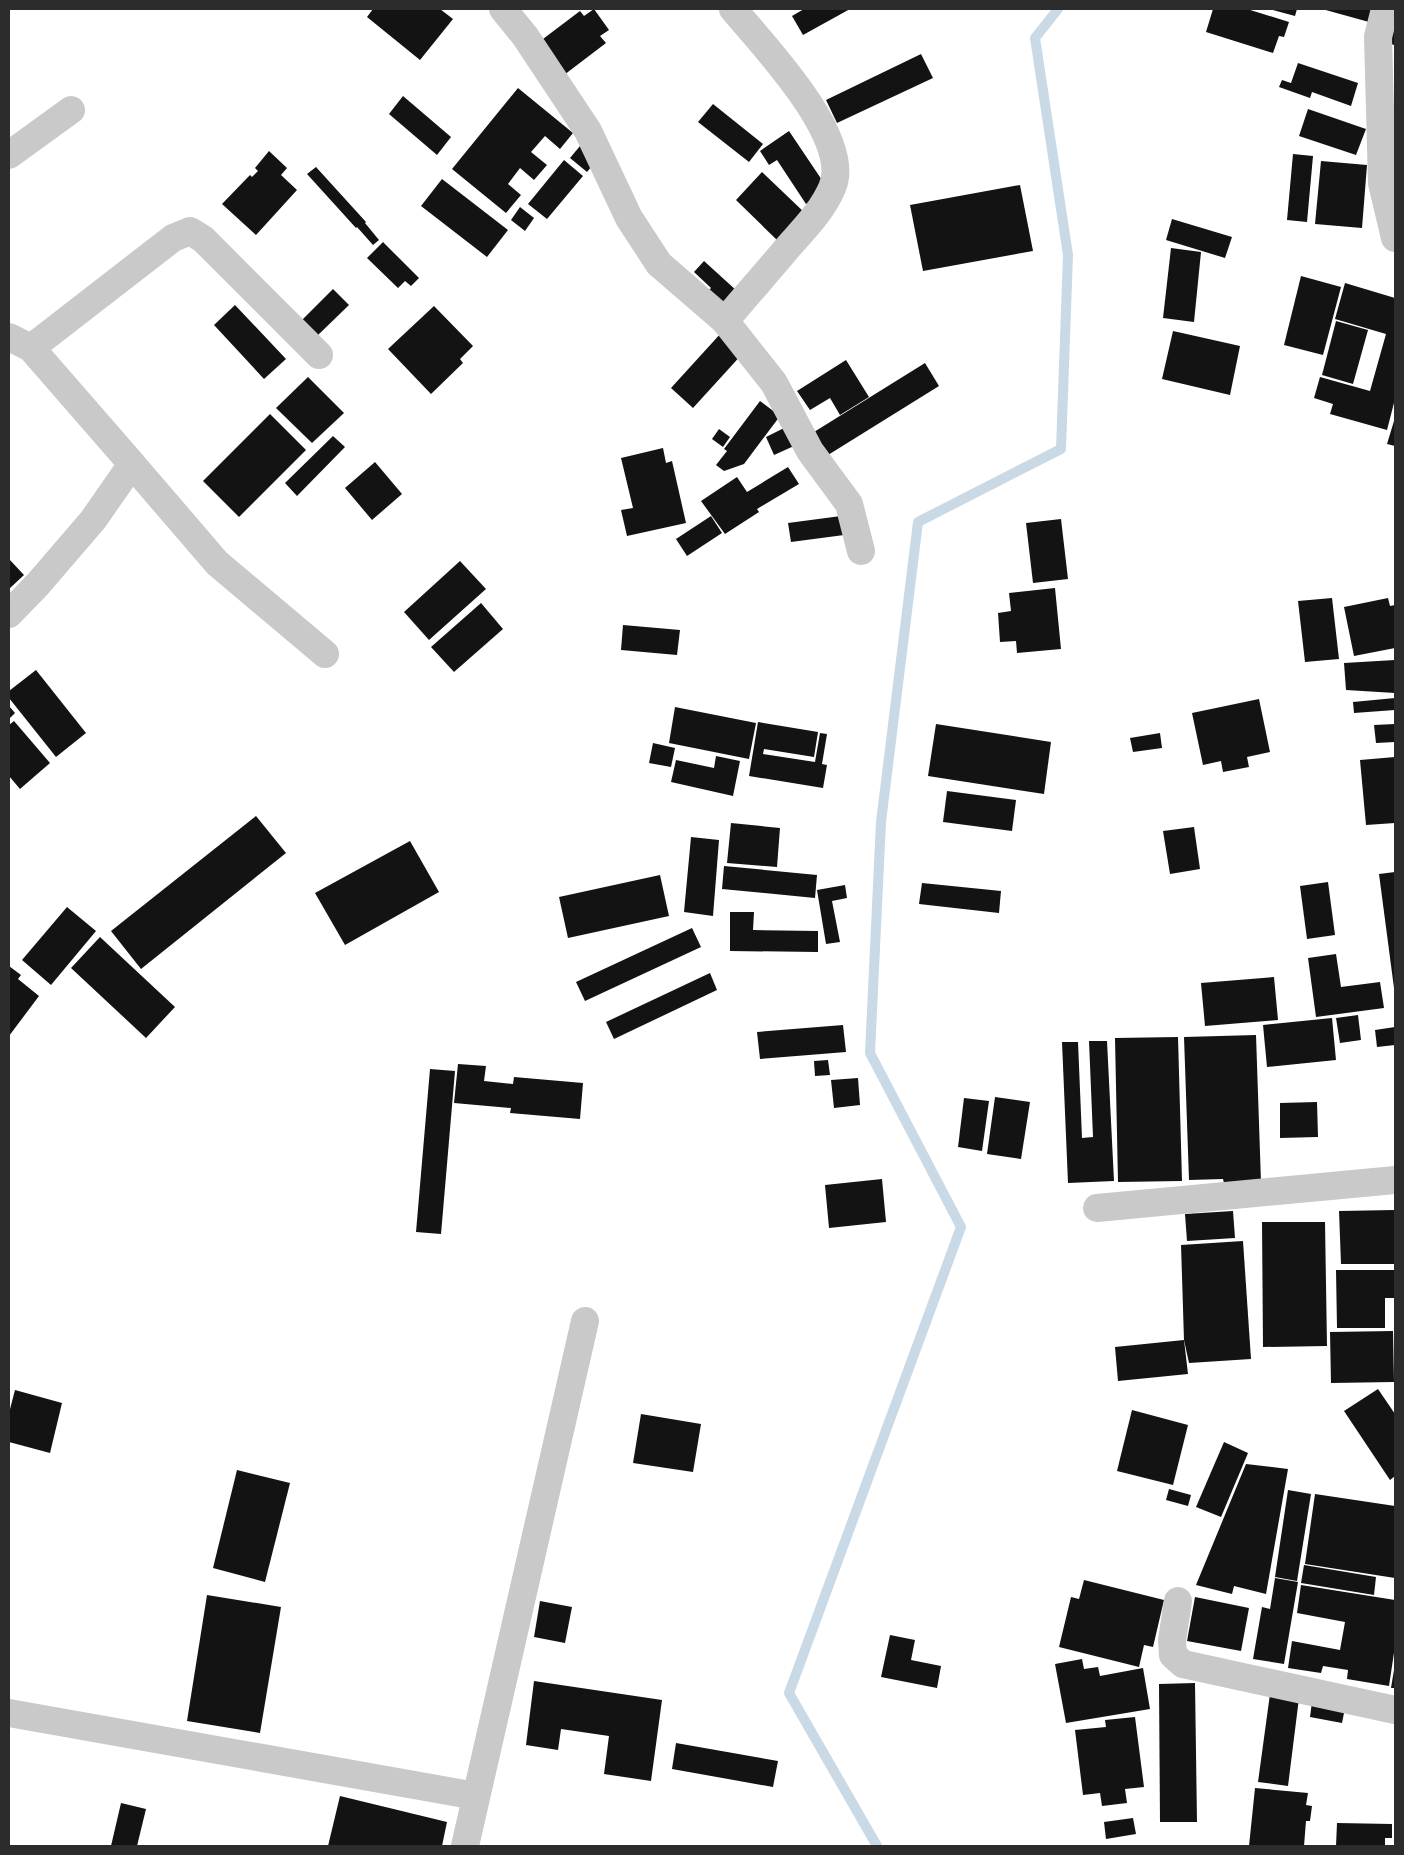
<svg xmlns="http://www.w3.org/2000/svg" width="1404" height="1855" viewBox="0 0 1404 1855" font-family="Rubik,sans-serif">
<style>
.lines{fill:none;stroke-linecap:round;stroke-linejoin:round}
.stream{stroke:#c9dae6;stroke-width:10}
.building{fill:#131313}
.minor{stroke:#c9c9c9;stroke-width:28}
</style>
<rect width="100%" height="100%" fill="#fff"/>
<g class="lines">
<path class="stream" d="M877,1846L789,1693L961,1227L870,1053L881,822L918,522L1061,449L1068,255L1035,38L1058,9"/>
</g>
<g class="building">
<path d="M373,9H440L453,19L420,60L367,17Z"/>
<path d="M594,9L609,30L600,36L606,43L564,75L539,42L580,11L584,16Z"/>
<path d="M804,9H850L803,35L792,16Z"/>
<path d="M1213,9H1247L1289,22L1284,37L1279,36L1273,53L1206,32Z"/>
<path d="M1269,9H1297L1295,16Z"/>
<path d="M1322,9H1372L1369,22Z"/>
<path d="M1395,24V45L1389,44Z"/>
<path d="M921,54L933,78L837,123L826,100Z"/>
<path d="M1298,63L1358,83L1351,106L1312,92L1310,98L1279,87L1282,80L1291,83Z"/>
<path d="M518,88L573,133L560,149L545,136L531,152L547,165L534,180L520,168L508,184L521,195L506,213L452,169Z"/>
<path d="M403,96L451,137L437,155L389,114Z"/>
<path d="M713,104L763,144L749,162L698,122Z"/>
<path d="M1308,109L1366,129L1356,155L1299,136Z"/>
<path d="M789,131L828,189L806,204L777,160L769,165L760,151Z"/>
<path d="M580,146L597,160L587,172L570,158Z"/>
<path d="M269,151L287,168L281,175L297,190L256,235L222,204L250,175L252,177L258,171L255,168Z"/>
<path d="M1293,154L1313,156L1307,222L1287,220Z"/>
<path d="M564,160L583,176L547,219L528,204Z"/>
<path d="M1321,161L1367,165L1362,228L1315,224Z"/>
<path d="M316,167L366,222L365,223L379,240L373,245L357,227L356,228L307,174Z"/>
<path d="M762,172L806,214L779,242L736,200Z"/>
<path d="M442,179L508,230L487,257L421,206Z"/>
<path d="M1020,185L1033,251L923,271L910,205Z"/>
<path d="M520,207L534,218L525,231L511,220Z"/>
<path d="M1172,219L1232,237L1225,258L1166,240Z"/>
<path d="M383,242L419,278L411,286L405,281L398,288L367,258Z"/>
<path d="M1171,248L1201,252L1194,322L1163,318Z"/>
<path d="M704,261L737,291L724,306L708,291L711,288L694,272Z"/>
<path d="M1301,276L1341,287L1323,355L1284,345Z"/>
<path d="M1345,283L1395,298V399L1387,430L1330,414L1333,404L1314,398L1320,377L1370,391L1386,334L1335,319Z"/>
<path d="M333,289L349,305L317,336L301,321Z"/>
<path d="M235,305L286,359L264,379L214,325Z"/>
<path d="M434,306L473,346L460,359L463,363L431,394L388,349Z"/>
<path d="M1336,321L1368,330L1353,384L1322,375Z"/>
<path d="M1173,331L1240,346L1230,395L1162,379Z"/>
<path d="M722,332L744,352L693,408L671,388Z"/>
<path d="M846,360L869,397L840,415L830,398L810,410L797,391Z"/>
<path d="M925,363L939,386L828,455L814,432Z"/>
<path d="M308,377L344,413L312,443L276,408Z"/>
<path d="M760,401L780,416L744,464L724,471L716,465L727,451L724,449Z"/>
<path d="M270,414L306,450L239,517L203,481Z"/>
<path d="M1394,421L1395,422V446L1387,444Z"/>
<path d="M786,427L794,446L774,455L766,437Z"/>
<path d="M719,429L730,437L723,447L712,439Z"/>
<path d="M333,436L345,447L297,496L285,483Z"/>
<path d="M663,448L666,463L672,461L686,523L627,536L621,510L633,508L621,458Z"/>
<path d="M375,462L402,494L372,520L345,488Z"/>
<path d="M788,467L799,484L757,509L759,512L725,534L701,501L737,477L747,492Z"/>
<path d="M711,516L722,533L687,556L676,539Z"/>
<path d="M841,516L844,535L791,542L788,523Z"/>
<path d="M1061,519L1068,579L1033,583L1026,523Z"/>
<path d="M9,559L24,575L9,589Z"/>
<path d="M460,561L486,589L429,640L404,612Z"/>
<path d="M1055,588L1061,649L1017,653L1016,641L1000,642L998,613L1011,611L1009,593Z"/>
<path d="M1332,598L1339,659L1305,662L1298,601Z"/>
<path d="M1388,598L1390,606L1395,605V648L1354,656L1344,607Z"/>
<path d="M481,603L503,629L454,672L431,647Z"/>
<path d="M623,625L680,630L677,655L621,650Z"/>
<path d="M1395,660V693L1346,690L1344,663Z"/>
<path d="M36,670L86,733L56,757L9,698V691Z"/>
<path d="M1395,698V710L1354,713L1353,702Z"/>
<path d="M1259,699L1270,752L1247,757L1249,767L1223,772L1221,761L1203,765L1192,713Z"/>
<path d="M9,706L15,713L9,719Z"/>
<path d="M675,707L756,723L749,759L669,743Z"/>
<path d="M14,721L50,763L20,789L9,776V725Z"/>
<path d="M758,722L818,732L814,757L764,749L763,754L815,762L820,733L827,734L822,764L827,765L823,788L749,776Z"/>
<path d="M936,724L1051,742L1044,794L928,776Z"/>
<path d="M1395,724V742L1376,743L1374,725Z"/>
<path d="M1160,733L1162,748L1133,752L1130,738Z"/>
<path d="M653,743L675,748L671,767L649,763Z"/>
<path d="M716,756L740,761L733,796L671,782L676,760L714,768Z"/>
<path d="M1395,757V823L1366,825L1360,760Z"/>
<path d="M947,791L1016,800L1012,831L943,822Z"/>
<path d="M256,816L286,853L141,969L111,931Z"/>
<path d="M731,823L780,828L777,867L727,863Z"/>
<path d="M1194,827L1200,869L1170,874L1163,831Z"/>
<path d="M691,837L719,840L713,916L684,912Z"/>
<path d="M410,841L439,892L345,945L315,893Z"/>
<path d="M724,866L817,875L815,898L722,889Z"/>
<path d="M1395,872V988H1394L1379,874Z"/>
<path d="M660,875L669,916L568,938L559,897Z"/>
<path d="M1328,882L1335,935L1307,939L1300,886Z"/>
<path d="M922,883L1001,891L999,913L919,904Z"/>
<path d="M845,885L847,898L832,901L840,942L826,944L817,890Z"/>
<path d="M67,907L96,931L51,985L22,960Z"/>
<path d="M730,912H754L753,930L818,931V952L730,951Z"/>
<path d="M692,928L701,947L585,1001L576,982Z"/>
<path d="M100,937L175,1007L146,1038L71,968Z"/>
<path d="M1336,954L1341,987L1380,982L1384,1008L1316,1017L1308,958Z"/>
<path d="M9,966L21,975L18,979L39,996L9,1036Z"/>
<path d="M710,973L717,990L614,1039L606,1022Z"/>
<path d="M1274,977L1278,1020L1205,1026L1201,983Z"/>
<path d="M1358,1015L1361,1040L1340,1043L1336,1018Z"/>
<path d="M1332,1018L1336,1060L1267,1067L1263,1025Z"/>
<path d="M843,1025L846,1052L760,1059L757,1032Z"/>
<path d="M1395,1027V1045L1377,1047L1375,1030Z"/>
<path d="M1256,1035L1261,1182L1224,1183L1223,1179L1189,1180L1184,1037Z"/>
<path d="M1178,1037L1182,1181L1118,1182L1115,1038Z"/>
<path d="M1089,1041H1107L1114,1181L1068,1183L1062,1042H1078L1082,1138L1093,1137Z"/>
<path d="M828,1060L830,1075L815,1076L814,1061Z"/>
<path d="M458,1064L486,1066L484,1081L513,1084L514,1077L583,1083L580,1119L510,1113L511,1108L454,1103Z"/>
<path d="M430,1069L455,1071L441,1234L416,1232Z"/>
<path d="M858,1078L860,1105L834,1108L831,1080Z"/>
<path d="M995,1097L1030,1102L1021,1159L987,1154Z"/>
<path d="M964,1098L989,1101L982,1151L958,1147Z"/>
<path d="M1317,1102L1318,1137L1280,1138V1103Z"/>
<path d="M882,1179L886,1222L829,1228L825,1185Z"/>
<path d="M1394,1210L1395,1264H1341L1339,1211Z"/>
<path d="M1233,1211L1235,1238L1187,1241L1185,1214Z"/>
<path d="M1262,1222H1325L1327,1346L1263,1347Z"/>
<path d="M1243,1241L1251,1359L1189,1363L1184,1340L1181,1245Z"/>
<path d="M1336,1270H1394L1395,1298H1385V1328H1337Z"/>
<path d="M1393,1331L1394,1382L1331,1383L1330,1332Z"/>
<path d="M1184,1340L1188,1374L1118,1381L1115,1347Z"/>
<path d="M1378,1389L1395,1414V1476L1390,1480L1344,1411Z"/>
<path d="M15,1390L62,1403L50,1453L9,1442V1413Z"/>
<path d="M1132,1410L1188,1425L1173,1485L1117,1471Z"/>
<path d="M641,1414L701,1424L693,1472L633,1463Z"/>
<path d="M1224,1442L1248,1453L1221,1517L1196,1507Z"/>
<path d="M1246,1464L1288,1469L1266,1594L1234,1586L1232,1594L1196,1585Z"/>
<path d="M237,1470L290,1483L265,1582L213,1568Z"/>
<path d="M1169,1489L1191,1495L1188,1506L1166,1500Z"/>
<path d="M1288,1490L1311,1494L1297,1581L1275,1577Z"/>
<path d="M1315,1494L1395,1506V1578L1305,1564Z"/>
<path d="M1304,1565L1376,1577L1374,1595L1301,1583Z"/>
<path d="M1275,1578L1298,1582L1284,1664L1253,1659L1262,1607L1270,1609Z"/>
<path d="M1084,1580L1164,1600L1153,1647L1144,1645L1139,1667L1059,1647L1071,1597L1079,1599Z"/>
<path d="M1301,1585L1395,1600V1646L1389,1686L1347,1679L1348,1670L1323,1666L1321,1673L1288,1668L1292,1641L1340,1650L1345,1622L1297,1613Z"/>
<path d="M207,1595L281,1607L260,1733L187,1721Z"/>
<path d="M1195,1597L1249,1608L1241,1651L1187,1641Z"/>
<path d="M540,1601L572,1607L565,1643L534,1637Z"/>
<path d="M890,1635L915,1640L911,1660L941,1666L937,1688L881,1677Z"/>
<path d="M1082,1659L1084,1669L1098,1667L1100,1676L1143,1668L1150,1709L1066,1723L1055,1664Z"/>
<path d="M1394,1670H1395V1688H1391Z"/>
<path d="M534,1681L662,1700L651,1781L604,1774L609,1736L561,1729L558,1750L526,1745Z"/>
<path d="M1195,1683L1197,1822H1160L1159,1684Z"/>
<path d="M1270,1694L1299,1698L1288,1786L1258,1782Z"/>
<path d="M1312,1702L1345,1708L1342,1723L1310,1717Z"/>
<path d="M1135,1717L1144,1787L1125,1789L1127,1803L1102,1806L1100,1793L1083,1795L1075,1730L1106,1727L1105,1720Z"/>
<path d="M676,1743L778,1761L773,1787L672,1769Z"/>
<path d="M1255,1788L1308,1793L1306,1805L1312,1806L1310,1821H1306L1304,1846H1249Z"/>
<path d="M340,1796L447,1822L442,1846H328Z"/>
<path d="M121,1803L146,1809L137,1846H111Z"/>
<path d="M1133,1818L1136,1834L1106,1839L1104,1822Z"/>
<path d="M1337,1823L1392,1824V1838H1385V1846H1336Z"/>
</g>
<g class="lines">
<g class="minor">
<path d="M503,9L525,36L588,131L629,218L659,264L725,321L774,383L810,451L849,504L861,551"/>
<path d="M1385,9L1378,37L1382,183L1395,238"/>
<path d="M9,155L71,110"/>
<path d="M725,321C746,296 768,271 789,246C805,228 822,211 832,188C854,139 763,45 733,9"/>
<path d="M9,337L31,348L132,464L93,520L38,584L9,614"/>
<path d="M31,348L173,238L190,231L203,239L319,355"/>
<path d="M132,464L217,563L325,654"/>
<path d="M1097,1208L1395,1180"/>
<path d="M1178,1601L1172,1640L1173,1655L1183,1664L1395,1710"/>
<path d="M9,1713L476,1796"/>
<path d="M465,1846L585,1321"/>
</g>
</g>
<rect width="1404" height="1855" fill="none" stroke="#2c2c2c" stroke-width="20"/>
</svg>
